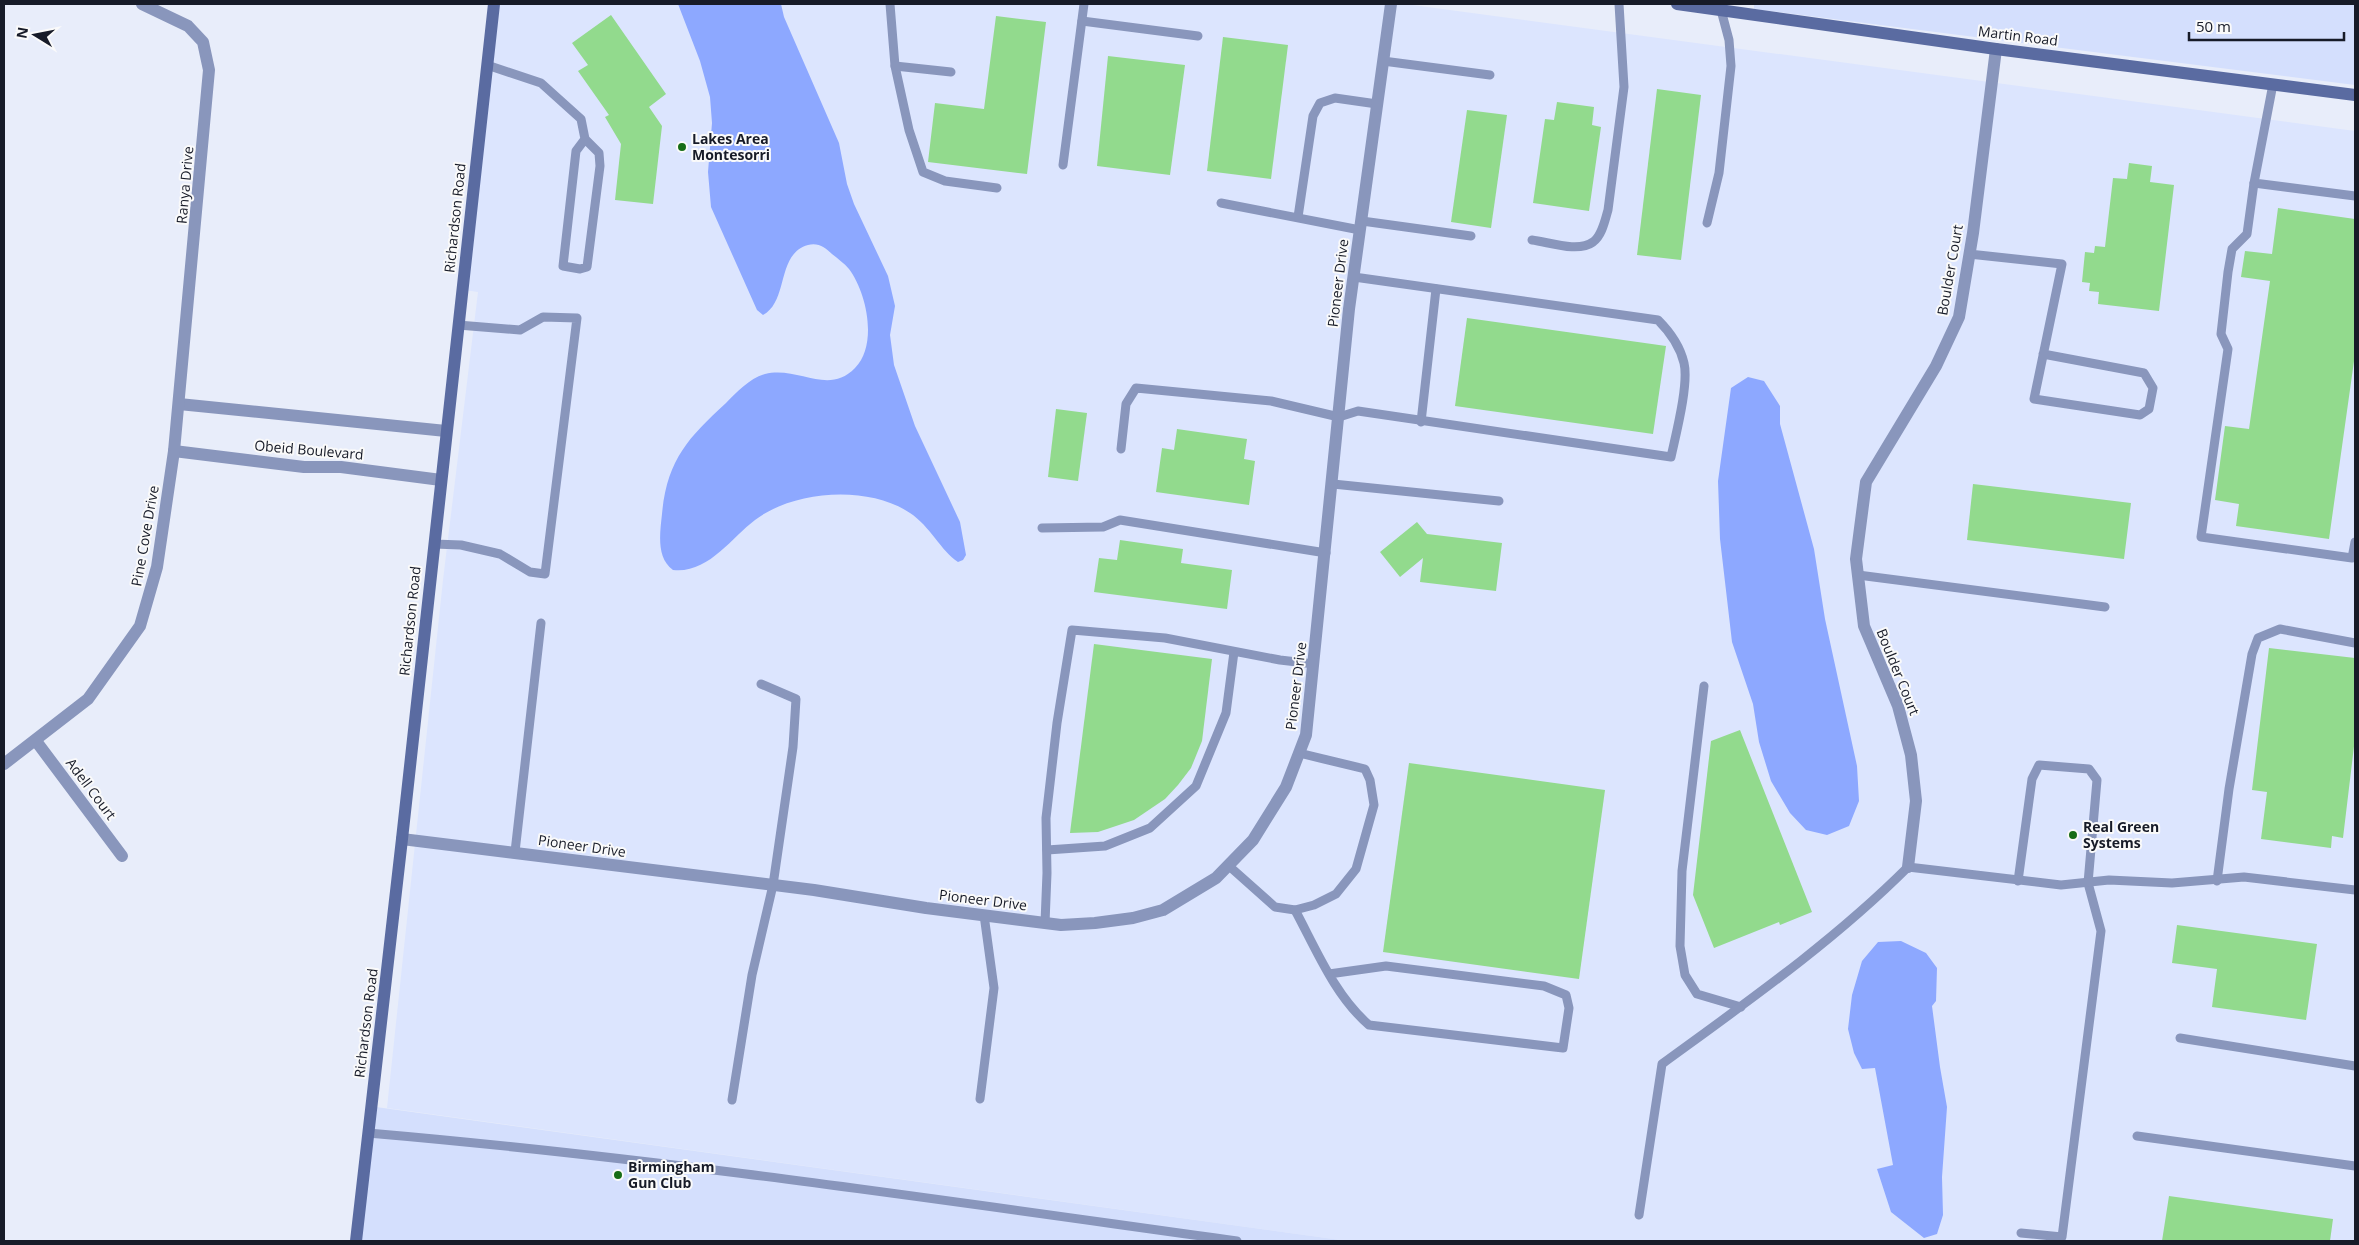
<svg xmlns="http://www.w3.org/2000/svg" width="2359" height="1245" viewBox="0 0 2359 1245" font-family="'Open Sans',sans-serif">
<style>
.built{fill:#dce5fe}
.green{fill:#d4dffd}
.water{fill:#8da8ff}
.building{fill:#92da8d}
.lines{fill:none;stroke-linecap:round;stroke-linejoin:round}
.lane{stroke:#8996bc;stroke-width:9}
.street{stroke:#8996bc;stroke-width:12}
.secondary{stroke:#5a6ba1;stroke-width:12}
.poi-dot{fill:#176d16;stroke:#fafafa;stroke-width:2}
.labels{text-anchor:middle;stroke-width:4;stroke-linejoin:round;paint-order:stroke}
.street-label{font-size:14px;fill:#171b28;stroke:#fafafa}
.poi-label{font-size:14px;font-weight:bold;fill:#171b28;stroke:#fafafa;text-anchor:start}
</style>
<rect width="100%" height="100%" fill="#e8edfa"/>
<path class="built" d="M497,4H1405L2355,131V1241H1348L387,1108L443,580L478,292L464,290Z"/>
<g class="green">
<path d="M1754,4H2355V85L1754,9Z"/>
<path d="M376,1107L1348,1241H361Z"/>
</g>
<g class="water">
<path d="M678,4H781L784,17L839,143L847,184L854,204L888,276L895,306L890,335L894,365L915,426L960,522L966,555L963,560L958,562C941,551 930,526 910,513C869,485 794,490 755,520C731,538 708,574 673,570C656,558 660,533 662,514C667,460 688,438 726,403C737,392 750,378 765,374C799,366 828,396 855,368C878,345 867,293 849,269C844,263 838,259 832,254C826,248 818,242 808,245C776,254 789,301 763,315L757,310L711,207L708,172L712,123L710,97L700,61Z"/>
<path d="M1748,377L1764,381L1780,406V424L1814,549L1825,619L1857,766L1859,801L1849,826L1827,835L1806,830L1790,813L1771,781L1759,742L1753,704L1732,642L1720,539L1718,481L1731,388Z"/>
<path d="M1901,941L1926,953L1937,968L1936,1001L1932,1006L1940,1067L1947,1107L1942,1177L1943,1215L1937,1234L1924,1238L1891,1212L1877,1169L1893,1165L1875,1068L1862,1069L1854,1053L1848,1029L1852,995L1862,961L1878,942Z"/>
</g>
<g class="building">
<path d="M611,15L666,94L649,107L662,126L653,204L615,200L621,144L605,117L609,115L578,71L588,65L572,43Z"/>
<path d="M996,16L1046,22L1027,174L928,162L935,103L984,109Z"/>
<path d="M1223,37L1288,45L1271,179L1207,171Z"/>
<path d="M1108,56L1185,65L1170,175L1097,166Z"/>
<path d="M1657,89L1701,95L1681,260L1637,255Z"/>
<path d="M1557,102L1594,107L1592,125L1601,127L1589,211L1533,203L1545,119L1554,120Z"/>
<path d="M1467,110L1507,115L1491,228L1451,222Z"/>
<path d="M2129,163L2152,166L2150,182L2174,185L2159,311L2098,304L2099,292L2089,291L2090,283L2082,282L2085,252L2094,253L2095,246L2105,247L2113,178L2127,179Z"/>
<path d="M2278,208L2355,219V354L2329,539L2236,526L2239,504L2215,500L2225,426L2249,429L2270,281L2241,277L2245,251L2272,254Z"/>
<path d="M1467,318L1666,346L1653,434L1455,406Z"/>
<path d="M1056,409L1087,413L1078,481L1048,477Z"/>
<path d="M1177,429L1247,439L1244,459L1255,461L1249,505L1156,492L1162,448L1174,450Z"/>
<path d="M1973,484L2131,503L2124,559L1967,540Z"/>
<path d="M1417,522L1427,534L1502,543L1496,591L1420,582L1423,558L1400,577L1380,552Z"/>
<path d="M1120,540L1183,549L1181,563L1232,570L1227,609L1094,592L1099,558L1117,560Z"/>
<path d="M1094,644L1212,659L1202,741L1191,768L1178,785L1165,799L1134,820L1098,832L1070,833Z"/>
<path d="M2269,648L2355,658V738L2343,838L2332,836L2331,848L2261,839L2267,792L2252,790Z"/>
<path d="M1740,730L1812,912L1780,925L1779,922L1714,948L1693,895L1711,741Z"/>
<path d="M1409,763L1605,790L1579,979L1383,952Z"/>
<path d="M2177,925L2317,944L2306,1020L2212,1007L2217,969L2172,963Z"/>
<path d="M2169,1196L2333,1219L2330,1241H2162Z"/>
</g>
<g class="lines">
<g class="lane">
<path d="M890,4L895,66L909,130L923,172L945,181L997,188"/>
<path d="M1082,21L1198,36"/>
<path d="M1383,61L1490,75"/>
<path d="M487,65L541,83L581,119L585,139L599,153L600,166L587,267L580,269L563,266L576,151L585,139"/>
<path d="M895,66L951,72"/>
<path d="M2273,84L2254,183L2355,196"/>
<path d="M1063,165L1084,4"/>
<path d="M2254,183L2247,234L2232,249L2228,272L2221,334L2228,349L2201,537L2352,558L2355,542"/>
<path d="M1221,203L1360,230"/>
<path d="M1298,217L1313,116L1320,103L1335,98L1377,104"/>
<path d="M1362,221L1471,236"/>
<path d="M1707,223L1719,173L1731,66L1729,40L1721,10"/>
<path d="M1532,240C1549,242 1578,253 1593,242C1602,236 1605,220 1608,210L1624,87L1619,4"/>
<path d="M1969,254L2062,264L2034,399L2140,415L2149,409L2153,388L2144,373L2043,354"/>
<path d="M1421,422L1436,289"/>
<path d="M1121,449L1126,404L1136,388L1271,401L1339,417L1358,411L1671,457C1676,434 1689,384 1684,363C1680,346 1670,332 1658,320L1354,277"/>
<path d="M1333,484L1499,501"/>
<path d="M1042,528L1103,527L1120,520L1326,553"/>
<path d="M434,544L461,545L500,554L530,572L545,574L577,318L543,317L520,330L458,325"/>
<path d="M1858,575L2105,607"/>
<path d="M1704,686L1682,871L1680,946L1685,975L1697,994L1741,1007"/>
<path d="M1047,850L1105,846L1150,828L1196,786L1226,713L1234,652"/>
<path d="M515,852L541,623"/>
<path d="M1229,866L1275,907L1295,910L1314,905L1336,894L1356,869L1374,805L1370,780L1365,769L1299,753"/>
<path d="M2018,881L2032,779L2039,765L2089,769L2097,780L2088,883L2101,931L2062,1237L2021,1233"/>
<path d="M2217,881L2229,789L2252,654L2258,638L2280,629L2355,643"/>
<path d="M1295,910C1316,949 1335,996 1369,1025L1563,1048L1569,1008L1566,995L1544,986L1386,966L1329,974"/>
<path d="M1045,923L1047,873L1046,818L1057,723L1072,630L1165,638L1280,660L1314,664"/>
<path d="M2180,1038L2355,1066"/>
<path d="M980,1099L994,988L984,915"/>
<path d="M732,1100L752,975L773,885L793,747L796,699L761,684"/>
<path d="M368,1133C659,1158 948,1201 1237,1241"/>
<path d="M2137,1136L2355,1166"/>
<path d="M1639,1215L1662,1064C1747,1002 1834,941 1908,867L2061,885L2109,880L2172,883L2244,877L2355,890"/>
</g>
<g class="street">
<path d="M179,404L446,431"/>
<path d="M174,451L304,467H341L441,480"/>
<path d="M36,741L122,856"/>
<path d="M4,764L88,699L140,626L157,567L174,451L209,70L203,42L188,26L142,4"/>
<path d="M402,839L814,890L926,908L1061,925L1095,923L1133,918L1163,910L1216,878L1253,840L1286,787L1306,735L1349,309L1391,4"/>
<path d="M1908,867L1916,801L1911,755L1898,706L1864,626L1856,559L1866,482L1936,366L1959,317L1973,233L1996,49"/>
</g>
<g class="secondary">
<path d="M1677,4L1996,49L2355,95"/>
<path d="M356,1241L402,839L494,4"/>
</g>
</g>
<g class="poi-dot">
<circle cx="682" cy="147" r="5"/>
<circle cx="2073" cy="835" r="5"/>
<circle cx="618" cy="1175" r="5"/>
</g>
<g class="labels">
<g class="street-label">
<text transform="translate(2018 36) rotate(7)" y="5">Martin Road</text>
<text transform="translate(185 185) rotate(-85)" y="5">Ranya Drive</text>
<text transform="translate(455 218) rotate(-84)" y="5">Richardson Road</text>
<text transform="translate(1950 270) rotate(-80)" y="5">Boulder Court</text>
<text transform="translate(1338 283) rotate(-83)" y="5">Pioneer Drive</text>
<text transform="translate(309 450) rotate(5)" y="5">Obeid Boulevard</text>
<text transform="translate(145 536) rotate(-80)" y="5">Pine Cove Drive</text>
<text transform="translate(410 621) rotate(-84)" y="5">Richardson Road</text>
<text transform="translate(1898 672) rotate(68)" y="5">Boulder Court</text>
<text transform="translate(1296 686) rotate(-83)" y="5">Pioneer Drive</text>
<text transform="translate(91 789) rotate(53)" y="5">Adell Court</text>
<text transform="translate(582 846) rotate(8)" y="5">Pioneer Drive</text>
<text transform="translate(983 900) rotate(7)" y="5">Pioneer Drive</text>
<text transform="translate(366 1023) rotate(-83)" y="5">Richardson Road</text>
</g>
<g class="poi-label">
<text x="692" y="144">Lakes Area<tspan x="692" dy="16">Montesorri</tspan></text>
<text x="2083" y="832">Real Green<tspan x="2083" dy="16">Systems</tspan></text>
<text x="628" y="1172">Birmingham<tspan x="628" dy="16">Gun Club</tspan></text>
</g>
</g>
<rect width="2359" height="1245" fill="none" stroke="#171b28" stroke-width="10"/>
<g transform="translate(35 35) rotate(280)" stroke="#fafafa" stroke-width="4" paint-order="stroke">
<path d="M0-4L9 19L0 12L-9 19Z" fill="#171b28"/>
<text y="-8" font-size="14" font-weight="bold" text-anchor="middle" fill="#171b28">N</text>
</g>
<path d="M2189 32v8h155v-8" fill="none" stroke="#171b28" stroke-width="2.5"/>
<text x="2196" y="32" font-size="15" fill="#171b28" stroke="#fafafa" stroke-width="4" paint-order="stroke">50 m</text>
</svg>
